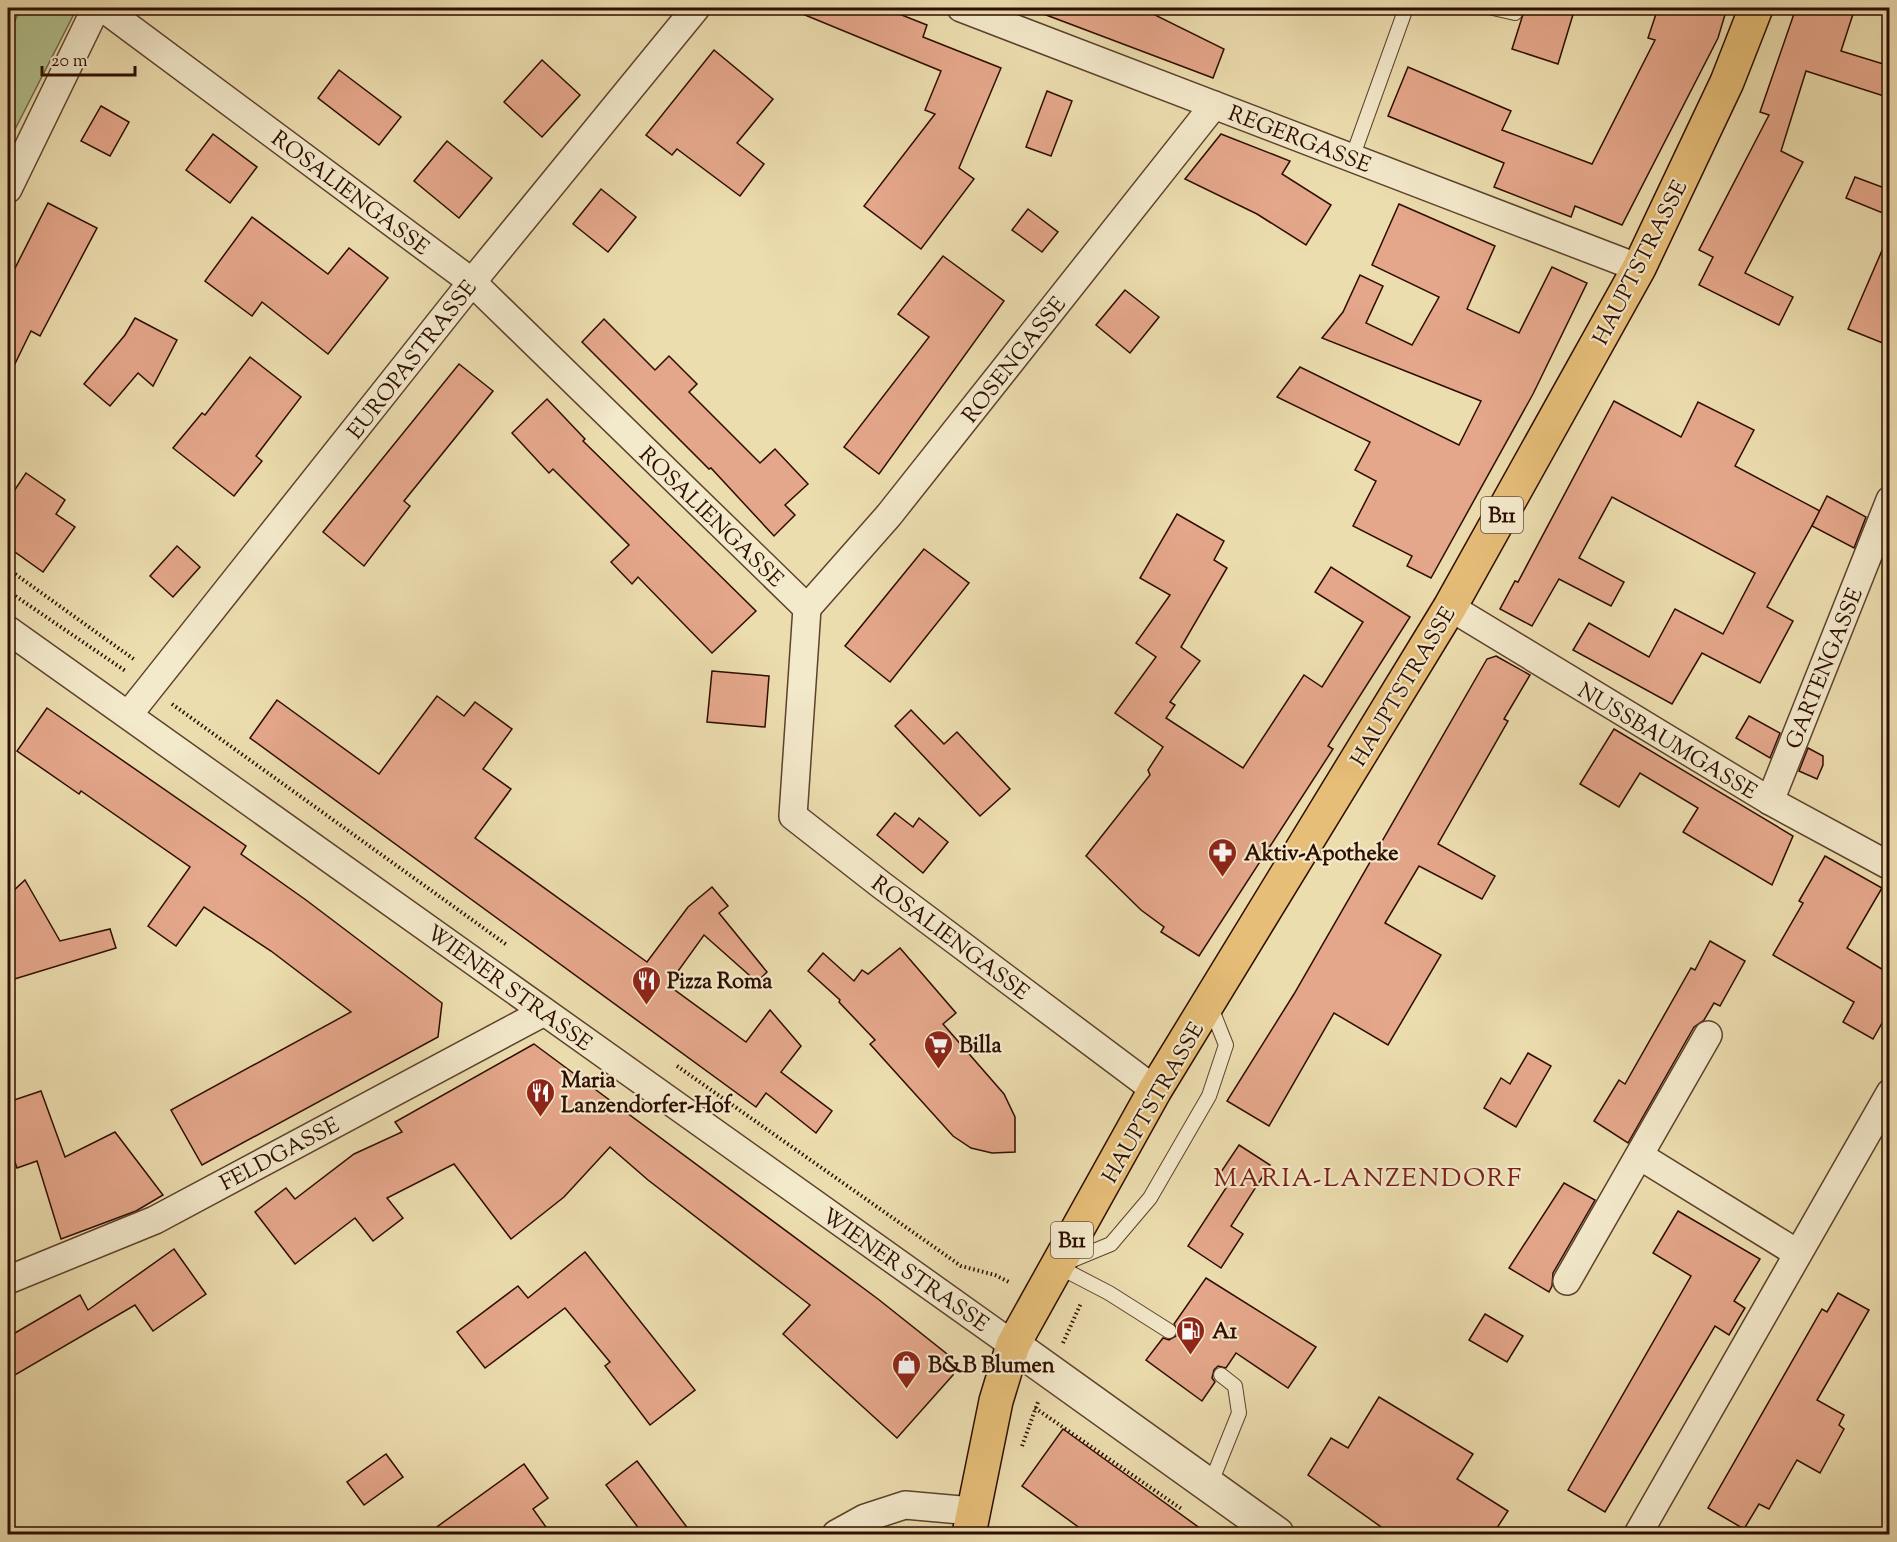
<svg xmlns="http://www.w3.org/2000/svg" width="1897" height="1542" viewBox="0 0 1897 1542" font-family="'Sorts Mill Goudy',serif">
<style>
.green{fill:#b3c28f;stroke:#706848;stroke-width:1.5}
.building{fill:#e5a78b;stroke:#2e0d01;stroke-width:1.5}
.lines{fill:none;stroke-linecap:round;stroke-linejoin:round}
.service-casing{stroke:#5e412c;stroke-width:16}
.minor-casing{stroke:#5e412c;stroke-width:30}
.tertiary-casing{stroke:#5e412c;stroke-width:36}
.primary-casing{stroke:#2e0d01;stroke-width:36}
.path{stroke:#2e0d01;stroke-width:4;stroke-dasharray:1.5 3;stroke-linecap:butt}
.service{stroke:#f3e9cb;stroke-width:14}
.minor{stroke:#f3e9cb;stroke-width:27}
.tertiary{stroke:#f3e9cb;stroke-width:33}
.primary{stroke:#e6be78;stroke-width:33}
.labels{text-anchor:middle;stroke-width:4.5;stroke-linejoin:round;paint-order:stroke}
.shield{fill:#f3e9cb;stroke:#694f3e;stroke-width:1.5}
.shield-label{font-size:21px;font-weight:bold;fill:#2e0d01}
.street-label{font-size:22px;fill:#2e0d01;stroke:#f3e9cb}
.poi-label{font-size:22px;font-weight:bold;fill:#2e0d01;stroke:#f3e9cb;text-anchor:start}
.quarter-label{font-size:26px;letter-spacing:1.5px;fill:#7a1f14;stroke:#f3e9cb}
</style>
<rect width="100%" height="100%" fill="#ecddaf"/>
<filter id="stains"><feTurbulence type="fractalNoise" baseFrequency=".00333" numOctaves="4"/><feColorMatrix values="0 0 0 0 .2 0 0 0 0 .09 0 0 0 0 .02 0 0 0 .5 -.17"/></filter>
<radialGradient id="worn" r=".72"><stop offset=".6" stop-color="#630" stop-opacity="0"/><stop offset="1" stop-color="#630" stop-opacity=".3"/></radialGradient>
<path class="green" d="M21,8H77L8,143V35Z"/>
<g class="building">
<path d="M788,8H884L927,25L923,37L1001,68L959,168L974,179L921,249L864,206L935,114L925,110L941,71Z"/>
<path d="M1034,8H1141L1224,49L1213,78L1033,10Z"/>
<path d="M1525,8H1575L1558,64L1512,49Z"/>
<path d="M1658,8H1727L1718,38L1622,225L1575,206L1571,217L1494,187L1504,163L1388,116L1408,67L1511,111L1502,130L1592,164L1655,40L1648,38Z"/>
<path d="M1796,8H1855L1841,51L1890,66V98L1806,71L1781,151L1803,162L1745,273L1793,297L1779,325L1699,285L1713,257L1699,250L1769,115L1760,112Z"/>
<path d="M714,50L773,99L737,143L764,164L740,196L677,149L672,155L646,135Z"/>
<path d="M542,60L580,95L542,137L504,102Z"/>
<path d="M339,70L401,117L379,145L318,98Z"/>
<path d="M1047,91L1072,101L1051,156L1026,147Z"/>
<path d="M101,106L129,122L110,156L81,141Z"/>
<path d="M213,134L257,167L230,203L186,170Z"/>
<path d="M1221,134L1290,161L1282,174L1331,205L1306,245L1257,214L1185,179Z"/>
<path d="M447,141L492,178L459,218L414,181Z"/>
<path d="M1855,177L1890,190V216L1846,198Z"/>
<path d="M601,189L636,217L608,252L573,224Z"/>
<path d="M48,203L97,228L40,336L31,331L8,378V282Z"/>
<path d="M1399,204L1495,246L1467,309L1519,333L1552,267L1587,283L1533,394L1431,578L1407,566L1412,556L1353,526L1376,481L1355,470L1370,442L1277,397L1300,367L1459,445L1481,401L1322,338L1343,312L1360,275L1383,286L1366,323L1412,345L1439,297L1372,265Z"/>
<path d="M1028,209L1058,232L1042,252L1012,230Z"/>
<path d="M252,217L328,274L349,248L388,278L328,354L262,302L252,316L205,281Z"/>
<path d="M1890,232V346L1848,329Z"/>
<path d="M943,256L1004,301L879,474L844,447L929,337L898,314Z"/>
<path d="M1125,290L1159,317L1130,353L1096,325Z"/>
<path d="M135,318L177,340L153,386L138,373L110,406L84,384L125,335Z"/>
<path d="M604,319L655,370L669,356L697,384L689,392L760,463L775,449L808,484L785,505L795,515L774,536L711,468L709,469L582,342Z"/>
<path d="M250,357L301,397L256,456L262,461L234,496L173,448L202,413L205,415Z"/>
<path d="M459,364L493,391L404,501L410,506L364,566L323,532Z"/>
<path d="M547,399L585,439L583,441L756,611L712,653L638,577L632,584L611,562L629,545L553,469L549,473L512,433Z"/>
<path d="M1614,401L1681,437L1698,402L1754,430L1735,466L1820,511L1767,607L1793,621L1760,683L1702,653L1672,704L1573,650L1589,623L1649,657L1675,609L1723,634L1755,573L1612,497L1579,558L1624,582L1611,606L1559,579L1532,626L1500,609L1515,581L1518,582Z"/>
<path d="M26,473L65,500L56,514L75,527L43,572L8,547V500Z"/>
<path d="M1827,496L1866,517L1854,548L1812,526Z"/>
<path d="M1177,514L1224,541L1214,560L1227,568L1181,647L1200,661L1170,702L1175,705L1166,718L1243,768L1304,675L1322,687L1363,622L1315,592L1331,567L1410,617L1328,746L1333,749L1199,956L1161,932L1164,927L1141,910L1086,856L1150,775L1148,770L1163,747L1115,713L1156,657L1136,643L1170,595L1140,578Z"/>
<path d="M177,546L200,567L173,597L150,576Z"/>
<path d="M924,549L969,583L890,682L845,646Z"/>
<path d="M1496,656L1530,675L1504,719L1508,721L1438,844L1495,876L1482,899L1419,866L1385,923L1441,955L1388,1045L1334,1013L1269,1126L1227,1101L1294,994L1487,659Z"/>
<path d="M712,671L769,676L765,727L707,722Z"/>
<path d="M437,696L464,716L475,702L512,729L483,769L511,789L475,838L647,962L688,907L712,887L728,906L719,913L767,972L757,982L704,935L668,985L746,1042L770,1010L801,1046L781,1072L832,1111L816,1133L766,1093L756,1107L250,738L277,700L379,774Z"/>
<path d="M47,708L246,846L241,854L306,900L442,1003L438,1037L202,1165L171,1110L351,1012L271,951L204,907L176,946L148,926L190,867L81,791L79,794L17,751Z"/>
<path d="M911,710L944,744L957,732L1010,789L980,816L895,726Z"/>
<path d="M1749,716L1780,733L1770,758L1736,738Z"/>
<path d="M1614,729L1793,836L1772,885L1683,832L1698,808L1640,773L1619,807L1580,784Z"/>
<path d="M1808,748L1823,756V765L1817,779L1799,771Z"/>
<path d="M895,813L913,827L919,818L948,842L923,873L877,835Z"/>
<path d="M1825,856L1882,888L1847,948L1890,974V1009L1873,1039L1843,1022L1854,1002L1773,955L1803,903L1799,901Z"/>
<path d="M25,880L60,941L110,929L116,948L8,981V900L10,894Z"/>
<path d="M1710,941L1745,961L1720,1006L1714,1003L1704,1020L1694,1027L1628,1143L1594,1121L1619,1080L1625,1084L1691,968L1695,970Z"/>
<path d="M900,948L956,1013L943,1024L1004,1094L1015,1117V1152L992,1153L971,1148L953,1136L870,1044L875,1040L839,1002L840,1000L808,971L823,953L854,981L862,970L868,974Z"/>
<path d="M534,1044L878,1299L952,1358L953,1375L897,1438L783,1334L810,1305L648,1180L610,1147L564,1197L511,1239L454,1164L387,1198L403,1218L373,1241L355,1218L295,1264L255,1212L286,1188L295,1199L354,1154L402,1132L395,1122Z"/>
<path d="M1528,1053L1551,1066L1516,1127L1484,1108L1501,1078L1510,1084Z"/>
<path d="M41,1091L65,1157L115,1132L163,1195L136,1211L61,1239L37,1161L17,1168L8,1142V1102Z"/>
<path d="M1239,1145L1270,1165L1231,1226L1243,1234L1221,1268L1188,1246L1226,1188L1215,1181Z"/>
<path d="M1564,1183L1595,1200L1553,1273L1552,1286L1549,1292L1509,1268Z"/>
<path d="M1678,1211L1760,1259L1734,1301L1745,1308L1729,1335L1715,1326L1605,1512L1568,1490L1691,1276L1653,1253Z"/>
<path d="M174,1249L206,1294L153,1331L135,1305L8,1379V1337L80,1295L88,1310Z"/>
<path d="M585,1252L695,1390L650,1425L605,1366L610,1362L565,1308L485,1368L457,1332L518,1286L528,1298Z"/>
<path d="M1206,1278L1316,1347L1288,1388L1236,1353L1226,1368L1218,1366L1214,1370L1212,1378L1215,1382L1202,1401L1146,1360L1163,1338L1169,1340L1176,1336L1178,1331L1174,1324Z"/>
<path d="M1838,1293L1869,1310L1817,1400L1844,1415L1839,1425L1844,1429L1820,1473L1797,1460L1769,1509L1759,1504L1744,1529L1708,1508L1822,1309L1827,1312Z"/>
<path d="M1485,1314L1523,1336L1507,1362L1469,1340Z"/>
<path d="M1379,1397L1473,1454L1457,1479L1508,1511L1493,1534H1391L1308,1475L1331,1438L1348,1448Z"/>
<path d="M1063,1429L1208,1534H1088L1022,1486Z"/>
<path d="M386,1454L403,1477L364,1505L347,1482Z"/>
<path d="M637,1461L692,1534H643L606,1485Z"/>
<path d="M524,1464L548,1498L533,1509L551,1534H427Z"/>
</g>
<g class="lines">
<defs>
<g id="service">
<path d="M1493,8L1515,13"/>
<path d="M1352,158L1406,8"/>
<path d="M1065,1263L1111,1244L1150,1198L1209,1096L1226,1045L1210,1005"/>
<path d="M1057,1266L1109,1293L1169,1331"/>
<path d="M1210,1485L1239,1413L1235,1386L1221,1375"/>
</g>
<g id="minor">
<path d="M103,8L472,282L807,608L793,816L880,884L1155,1090"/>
<path d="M961,8L1639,268"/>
<path d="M8,189L96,8"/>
<path d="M1450,607L1770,801L1890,866"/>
<path d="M807,608L889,515L1214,105"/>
<path d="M8,630L1013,1345"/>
<path d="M129,714L472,282L696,8"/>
<path d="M1770,801L1890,500"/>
<path d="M1640,1156L1797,1253"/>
<path d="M8,1280L155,1220L544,1012"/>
<path d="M1567,1281L1708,1035"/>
<path d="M836,1534L865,1518L905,1505L972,1511"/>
<path d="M1638,1534L1890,1093"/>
</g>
<path id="tertiary" d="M1013,1345L1277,1534"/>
<path id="primary" d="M969,1534L996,1401L1013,1345L1155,1090L1450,607L1639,268L1727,82L1756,8"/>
</defs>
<use href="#service" class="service-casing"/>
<use href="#minor" class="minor-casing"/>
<use href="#tertiary" class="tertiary-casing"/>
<use href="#primary" class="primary-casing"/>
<g class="path">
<path d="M8,569L135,660"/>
<path d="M8,591L127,672"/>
<path d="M172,704L507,945"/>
<path d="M677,1066L961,1266L995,1275L1011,1283"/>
<path d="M1063,1343L1081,1303"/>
<path d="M1035,1408L1183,1510"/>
<path d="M1022,1446L1038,1402"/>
</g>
<use href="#service" class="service"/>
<use href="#minor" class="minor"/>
<use href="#tertiary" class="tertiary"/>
<use href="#primary" class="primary"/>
</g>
<defs>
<symbol id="pharmacy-pin" viewBox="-11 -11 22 30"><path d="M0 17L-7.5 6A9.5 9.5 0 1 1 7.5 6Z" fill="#8f2418" stroke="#f3e9cb"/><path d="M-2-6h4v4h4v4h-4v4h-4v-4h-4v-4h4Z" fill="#fff"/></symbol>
<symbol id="restaurant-pin" viewBox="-11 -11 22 30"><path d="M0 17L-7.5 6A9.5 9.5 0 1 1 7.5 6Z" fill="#8f2418" stroke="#f3e9cb"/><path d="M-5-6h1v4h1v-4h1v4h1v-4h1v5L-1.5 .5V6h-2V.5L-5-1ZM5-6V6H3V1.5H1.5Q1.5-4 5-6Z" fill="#fff"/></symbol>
<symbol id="supermarket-pin" viewBox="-11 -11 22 30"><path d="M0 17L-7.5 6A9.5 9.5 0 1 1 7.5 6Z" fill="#8f2418" stroke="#f3e9cb"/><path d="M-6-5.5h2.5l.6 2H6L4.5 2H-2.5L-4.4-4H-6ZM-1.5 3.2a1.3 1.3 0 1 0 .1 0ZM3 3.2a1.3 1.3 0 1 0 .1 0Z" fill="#fff"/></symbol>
<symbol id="fuel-pin" viewBox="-11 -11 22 30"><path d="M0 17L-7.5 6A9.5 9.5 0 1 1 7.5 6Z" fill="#8f2418" stroke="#f3e9cb"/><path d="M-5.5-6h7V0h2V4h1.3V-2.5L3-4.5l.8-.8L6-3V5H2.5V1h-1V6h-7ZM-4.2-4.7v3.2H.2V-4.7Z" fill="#fff"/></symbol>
<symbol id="shop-pin" viewBox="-11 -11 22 30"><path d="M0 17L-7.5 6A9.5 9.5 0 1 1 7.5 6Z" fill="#8f2418" stroke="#f3e9cb"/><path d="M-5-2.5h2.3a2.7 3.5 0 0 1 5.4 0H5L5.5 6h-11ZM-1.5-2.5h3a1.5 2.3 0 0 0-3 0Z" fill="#fff"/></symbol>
</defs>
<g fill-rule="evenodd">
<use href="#pharmacy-pin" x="1206" y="836" width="33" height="45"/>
<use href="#restaurant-pin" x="630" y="964" width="33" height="45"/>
<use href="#supermarket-pin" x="922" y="1028" width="33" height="45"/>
<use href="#restaurant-pin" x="524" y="1076" width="33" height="45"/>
<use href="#fuel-pin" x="1174" y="1314" width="33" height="45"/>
<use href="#shop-pin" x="890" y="1348" width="33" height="45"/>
</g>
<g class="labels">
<g class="shield">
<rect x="1481" y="497" width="42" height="36" rx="4.5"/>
<rect x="1051" y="1222" width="42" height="36" rx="4.5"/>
</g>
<g class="shield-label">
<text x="1502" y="522">B11</text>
<text x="1072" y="1247">B11</text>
</g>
<g class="street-label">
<text transform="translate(1300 138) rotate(21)" y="8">REGERGASSE</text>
<text transform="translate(351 192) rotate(37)" y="8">ROSALIENGASSE</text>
<text transform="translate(1639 262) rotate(-63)" y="8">HAUPTSTRASSE</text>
<text transform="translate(411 359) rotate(-52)" y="8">EUROPASTRASSE</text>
<text transform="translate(1013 359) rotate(-52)" y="8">ROSENGASSE</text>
<text transform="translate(712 516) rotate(44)" y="8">ROSALIENGASSE</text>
<text transform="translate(1823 668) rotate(-68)" y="8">GARTENGASSE</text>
<text transform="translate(1402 686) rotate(-59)" y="8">HAUPTSTRASSE</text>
<text transform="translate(1668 740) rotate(31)" y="8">NUSSBAUMGASSE</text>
<text transform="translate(951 937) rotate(37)" y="8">ROSALIENGASSE</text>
<text transform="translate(510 987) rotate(36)" y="8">WIENER STRASSE</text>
<text transform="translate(1152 1102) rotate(-60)" y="8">HAUPTSTRASSE</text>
<text transform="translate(279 1153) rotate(-28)" y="8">FELDGASSE</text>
<text transform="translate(906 1269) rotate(35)" y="8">WIENER STRASSE</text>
</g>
<g class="poi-label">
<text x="1244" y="860">Aktiv-Apotheke</text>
<text x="667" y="988">Pizza Roma</text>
<text x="959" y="1052">Billa</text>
<text x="561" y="1087">Maria<tspan x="561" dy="25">Lanzendorfer-Hof</tspan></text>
<text x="1212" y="1338">A1</text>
<text x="928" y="1372">B&amp;B Blumen</text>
</g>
<g class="quarter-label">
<text x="1368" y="1186">MARIA-LANZENDORF</text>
</g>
</g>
<rect width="1897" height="1542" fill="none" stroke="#ecddaf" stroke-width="30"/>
<rect x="9" y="9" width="1879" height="1524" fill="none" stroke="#2e0d01" stroke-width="3"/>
<rect x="15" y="15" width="1867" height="1512" fill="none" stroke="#2e0d01" stroke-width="1.5"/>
<path d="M42 66v9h93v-9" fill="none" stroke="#2e0d01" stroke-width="3"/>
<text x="51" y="66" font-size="18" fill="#2e0d01" stroke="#f3e9cb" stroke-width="4.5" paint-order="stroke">20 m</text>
<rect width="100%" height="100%" filter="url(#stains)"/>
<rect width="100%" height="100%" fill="url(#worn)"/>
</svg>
